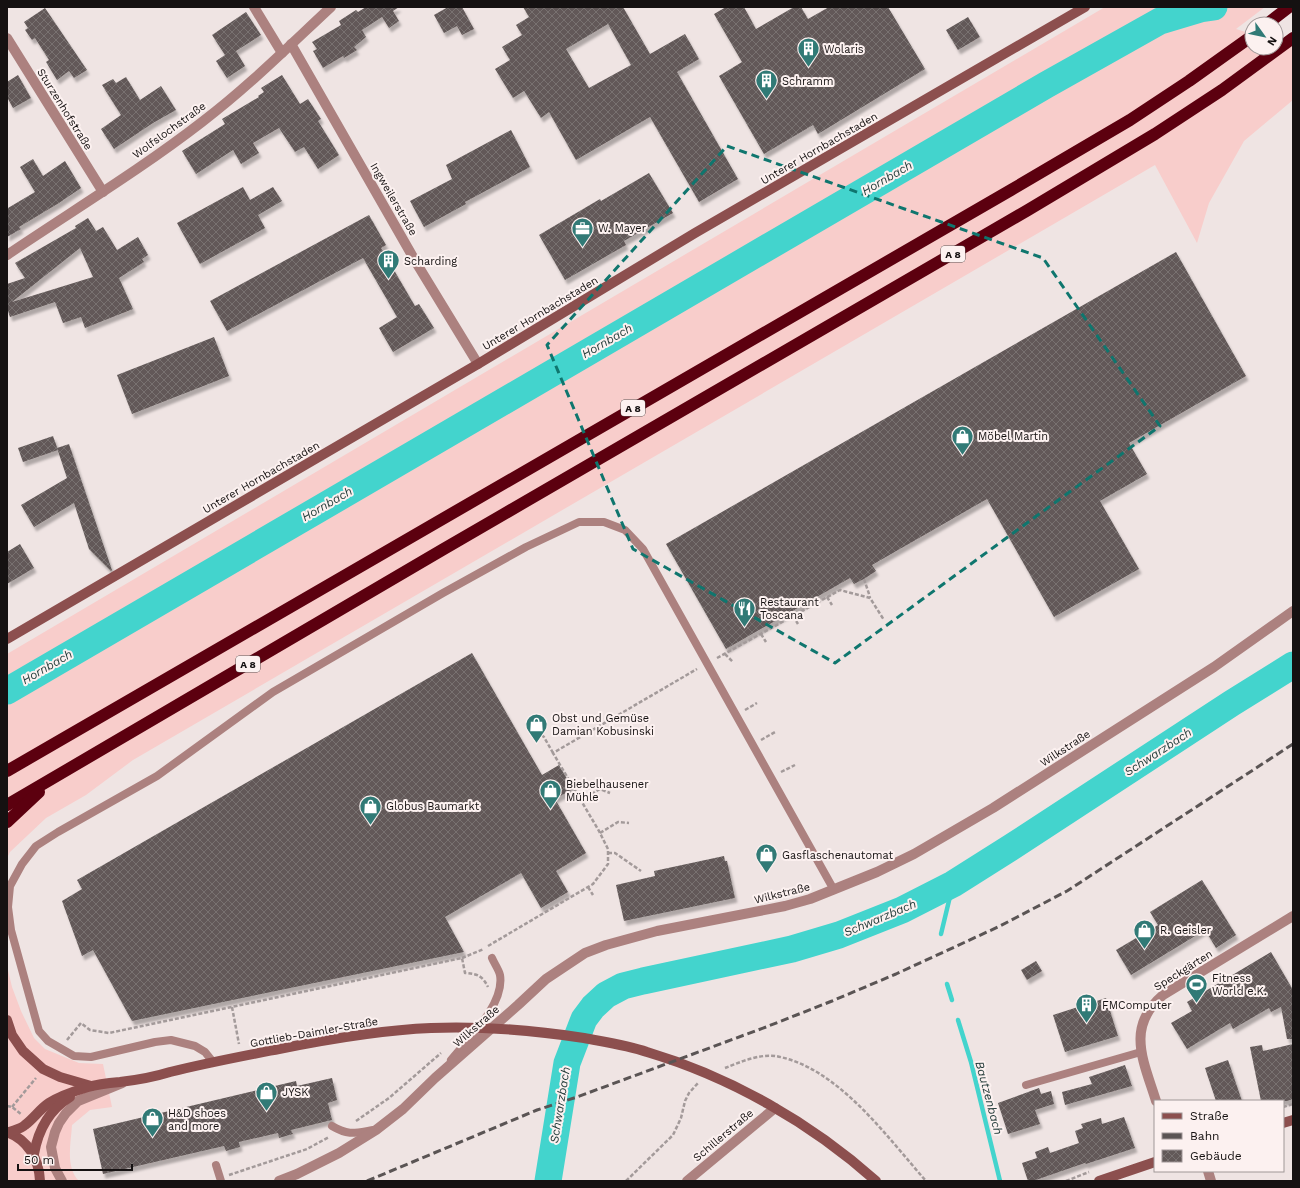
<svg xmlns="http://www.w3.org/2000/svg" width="1300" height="1188" viewBox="0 0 1300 1188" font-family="'Work Sans',sans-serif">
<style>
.grass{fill:#f8cdcb}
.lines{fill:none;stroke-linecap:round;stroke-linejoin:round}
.stream{stroke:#43d4cd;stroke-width:4.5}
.river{stroke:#43d4cd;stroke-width:27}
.building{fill:url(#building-cross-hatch);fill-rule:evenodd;filter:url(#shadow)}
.path{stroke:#a39a9a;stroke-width:2.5;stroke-dasharray:4 2;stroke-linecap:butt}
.lane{stroke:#ac817f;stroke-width:8}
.street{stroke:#ac817f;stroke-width:10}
.secondary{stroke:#8c4f4e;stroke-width:10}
.highway{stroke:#5c000f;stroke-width:12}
.rail{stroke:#5a5454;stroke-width:3;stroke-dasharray:8 4;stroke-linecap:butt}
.marked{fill:none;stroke:#0f766e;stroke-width:3;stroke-dasharray:8 5;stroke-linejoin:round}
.labels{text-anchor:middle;stroke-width:4;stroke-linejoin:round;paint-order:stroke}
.shield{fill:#fcf1f0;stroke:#5a5454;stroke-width:1}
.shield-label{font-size:10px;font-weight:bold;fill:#151111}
.poi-label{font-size:11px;fill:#151111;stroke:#fcf1f0;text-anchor:start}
.street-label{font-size:11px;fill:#151111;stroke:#fcf1f0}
.water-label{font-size:12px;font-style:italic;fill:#243c3a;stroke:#fcf1f0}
</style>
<defs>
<pattern id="building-cross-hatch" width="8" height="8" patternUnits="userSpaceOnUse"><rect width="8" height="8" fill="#625958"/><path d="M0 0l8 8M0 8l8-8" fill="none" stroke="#787170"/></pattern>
<filter id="shadow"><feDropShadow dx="2.5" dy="4.5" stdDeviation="1" flood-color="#0004"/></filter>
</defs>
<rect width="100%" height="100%" fill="#efe4e3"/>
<g class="grass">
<path d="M1105,7H1265L1236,29L1252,34V48H1276V40L1293,45V100L1244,141L1209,203L1197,243L1155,165L133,760L86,795L46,818L10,852L7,858V654Z"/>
<path d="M7,966L12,987L21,1011L34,1038L45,1049L79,1063L103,1064L112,1107L90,1110L72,1125C71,1143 65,1167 79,1181H7Z"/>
</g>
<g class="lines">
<g class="stream">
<path d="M941,934L953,884"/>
<path d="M947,984L952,1000"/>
<path d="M958,1020L971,1062L1000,1181"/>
</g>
<g class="river">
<path d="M7,691L1046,85L1160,21L1200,9L1214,7"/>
<path d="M548,1181L567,1063L584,1019L593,1007L606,995L623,986L643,981L792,949L839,935L902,910L953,884L1010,848L1232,703L1293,665"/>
</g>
</g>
<g class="building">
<path d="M366,7H399L393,11L399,21L389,28L382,17L362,30L366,37L354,47L357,50L344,58L343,56L323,68L313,51L317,49L312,42L341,25L339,21L356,10L358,12Z"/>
<path d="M448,7H462L474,29L462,35L457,26L444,33L434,15Z"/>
<path d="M523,7H623L650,54L685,34L699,59L677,72L738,179L699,202L650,117L576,160L549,112L541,118L524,91L513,98L495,69L510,60L502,47L522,35L516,25L529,17ZM608,24L631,65L589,88L566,49Z"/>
<path d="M726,7H744L756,29L794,7H801L808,19L829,7H888L925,69L818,134L813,125L764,154L719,76L742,62L714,14Z"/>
<path d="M45,8L87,70L74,78L69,71L57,80L46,62L49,60L35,38L32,40L25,30L28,28L24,22Z"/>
<path d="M246,12L261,35L236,51L245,66L227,78L216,61L225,55L212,35Z"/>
<path d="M968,17L980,37L958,50L946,30Z"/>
<path d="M18,75L31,98L13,108L7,97V82Z"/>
<path d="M282,75L300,104L308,99L321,119L318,121L339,155L318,169L304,147L295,152L279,128L253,143L259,153L241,164L233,150L196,174L182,151L225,124L222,119L259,97L258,96L264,92L261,88Z"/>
<path d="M126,77L140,100L161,86L176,110L153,123L114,149L101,129L121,115L102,85L113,79L116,83Z"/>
<path d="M511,130L530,167L465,202L466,204L424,227L410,201L452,179L446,165Z"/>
<path d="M33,159L43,176L65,161L81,188L59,203L19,227L21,229L7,237V206L8,208L35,192L20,167Z"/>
<path d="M649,173L673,213L624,241L626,245L565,280L539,235L600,199L601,201Z"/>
<path d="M243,187L250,200L273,187L282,201L258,215L265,228L200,264L177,223Z"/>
<path d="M369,215L386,245L381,248L415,306L419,304L434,328L393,352L379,328L397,317L363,258L227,331L210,301Z"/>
<path d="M88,218L96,231L103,227L117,250L138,237L148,255L142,259L144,262L119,278L133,309L85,328L81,317L63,323L55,302L10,317L7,308V284L25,278L15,263L76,228L75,226ZM80,248L93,277L12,302L51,271Z"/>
<path d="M1176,252L1246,376L1129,443L1147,474L1100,501L1139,569L1054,617L987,499L872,565L876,571L864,579L854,584L850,578L726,649L666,544Z"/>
<path d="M214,337L229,376L132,414L117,375Z"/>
<path d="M53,436L58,450L23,462L18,448Z"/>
<path d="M69,444L112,570L111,571L89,549L74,503L34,527L21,505L67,478L57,448Z"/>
<path d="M20,544L34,568L7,584V552Z"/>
<path d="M472,653L542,775L559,765L573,789L555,799L586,853L556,871L568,892L541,908L521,873L445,917L464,952L132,1021L93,950L82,956L62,901L82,889L77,880Z"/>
<path d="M724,856L725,861H727L735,898L624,921L616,885L655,876L654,871Z"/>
<path d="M1202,880L1236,935L1216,948L1205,930L1131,975L1116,950L1158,925L1150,912Z"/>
<path d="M1271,952L1293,990V1039H1287L1281,1007L1271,1012L1269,1008L1233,1029L1230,1023L1187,1049L1171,1023L1192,1011L1187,1002Z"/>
<path d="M1036,961L1042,971L1027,980L1021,970Z"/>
<path d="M1106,998L1118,1036L1065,1052L1053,1015Z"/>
<path d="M1293,1044V1099L1287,1101H1261L1250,1047L1262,1045L1263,1051Z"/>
<path d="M1228,1060L1242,1101H1216L1205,1068Z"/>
<path d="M1125,1065L1132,1086L1065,1105L1062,1092L1092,1084L1089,1077Z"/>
<path d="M332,1078L337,1100L328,1103L332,1120L291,1130L293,1134L279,1138L278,1133L239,1142L240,1147L226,1151L224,1146L103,1174L93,1129L296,1081L297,1086Z"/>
<path d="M1039,1088L1041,1094L1051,1091L1054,1104L1035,1110L1040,1124L1008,1134L998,1103Z"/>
<path d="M1124,1117L1135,1148L1086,1164L1085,1163L1033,1181H1028L1022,1163L1037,1158L1035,1152L1048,1147L1050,1153L1079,1143L1075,1131L1083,1128L1081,1124L1101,1118L1102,1124Z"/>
</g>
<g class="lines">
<g class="path">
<path d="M864,579L870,597"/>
<path d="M827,597L832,605"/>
<path d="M793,616L798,624"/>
<path d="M761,634L766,642"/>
<path d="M725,654L733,662"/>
<path d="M717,658L840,590L870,598L884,620"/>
<path d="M745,710L757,703"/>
<path d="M535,720V730L544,737L553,753"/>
<path d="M761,740L775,732"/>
<path d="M781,772L795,765"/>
<path d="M581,800L600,789L610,793"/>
<path d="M600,833L618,822L629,823"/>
<path d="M608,853H615L641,871"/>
<path d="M588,887L593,895"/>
<path d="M488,946L593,884L608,864V849L599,831L553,753L697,669"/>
<path d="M462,958L484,949"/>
<path d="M232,1007L239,1044"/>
<path d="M67,1040L81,1023L90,1030L109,1033L462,958L465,973C477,974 482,975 488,987"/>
<path d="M725,1068C740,1062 759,1054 775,1056C837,1066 887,1137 926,1181"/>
<path d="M7,1106L12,1107L21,1114"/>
<path d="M12,1107L36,1078"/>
<path d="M1283,1107L1293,1104"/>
<path d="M356,1121L389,1098L441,1053"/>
<path d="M229,1175L307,1149L329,1137"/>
<path d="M626,1181L673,1135L681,1118L685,1101L689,1093L698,1083"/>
<path d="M1066,1181L1089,1172"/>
</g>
<g class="lane">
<path d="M451,1060C468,1039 505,1004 500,975C499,970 494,963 492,958"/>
<path d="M213,1062L205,1052L195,1046L171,1040L155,1042L91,1057L74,1056L48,1041L39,1031L11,930L8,907L10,886L22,864L36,846L58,832L157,776L273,692L443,593L526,547L579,522H604L625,530L643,549L834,890"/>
<path d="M1026,1085L1141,1052"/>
<path d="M332,1126C349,1136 355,1133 373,1130"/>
<path d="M216,1165L221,1181"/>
</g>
<g class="street">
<path d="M254,7L282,53"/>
<path d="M7,38L103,192"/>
<path d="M291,44L417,264L478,364"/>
<path d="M7,255C72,211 140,170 202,122C248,87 289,46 331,7"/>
<path d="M1156,1101C1144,1062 1125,1027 1163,995L1293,916"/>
<path d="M1208,1171L1211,1181"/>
<path d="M62,1181L55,1168L51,1147L55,1132L59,1123L66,1113L78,1101L122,1083"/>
<path d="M279,1181L297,1174L339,1153L376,1130L403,1109L435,1078L518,1005L546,979L585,953L606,945L657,931L785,906L810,899L877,872L914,854L993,808L1214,667L1293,611"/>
<path d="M687,1181L775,1108"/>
</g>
<g class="secondary">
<path d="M7,639L478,364L695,233L1085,7"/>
<path d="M7,1020L12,1035L23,1051L43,1069L60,1077L91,1086"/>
<path d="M1283,1123L1293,1120"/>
<path d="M7,1132C28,1140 39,1159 40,1181"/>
<path d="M9,1132C14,1130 21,1129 25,1125C34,1118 40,1109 49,1103C61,1095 75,1091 88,1087C98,1084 109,1083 120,1082C137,1080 154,1077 170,1072C206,1063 243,1056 279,1049C329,1039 380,1030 431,1028C483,1026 532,1030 584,1038C605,1042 627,1045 647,1052C731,1077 811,1123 876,1181"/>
<path d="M34,1154C38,1131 49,1110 70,1097"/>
<path d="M1099,1181L1155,1162"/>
</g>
<g class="highway">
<path d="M1267,24L1289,7"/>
<path d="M7,771L1011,190L1130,120L1189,81L1252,36"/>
<path d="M7,805L442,550L1028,210L1155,134L1222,90L1293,38"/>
<path d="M7,822L39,792"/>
</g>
<path class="rail" d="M367,1181L537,1110L577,1097L766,1027L832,1001L896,974L1000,926L1067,891L1293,744"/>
</g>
<path class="marked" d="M727,146L1043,258L1160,426L835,663L633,549L547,345Z"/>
<defs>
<symbol id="building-pin" viewBox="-11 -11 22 30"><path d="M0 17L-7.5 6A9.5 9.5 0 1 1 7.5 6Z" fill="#317a76" stroke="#fcf1f0"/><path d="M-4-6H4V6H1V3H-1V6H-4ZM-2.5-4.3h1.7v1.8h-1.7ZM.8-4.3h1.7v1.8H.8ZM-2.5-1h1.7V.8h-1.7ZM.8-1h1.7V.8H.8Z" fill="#fff"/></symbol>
<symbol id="office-pin" viewBox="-11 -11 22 30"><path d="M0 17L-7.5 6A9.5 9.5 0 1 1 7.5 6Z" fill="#317a76" stroke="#fcf1f0"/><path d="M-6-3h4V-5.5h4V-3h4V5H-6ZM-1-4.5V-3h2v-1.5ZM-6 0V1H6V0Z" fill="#fff"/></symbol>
<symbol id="shop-pin" viewBox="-11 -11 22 30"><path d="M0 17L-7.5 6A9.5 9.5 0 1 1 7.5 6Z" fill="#317a76" stroke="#fcf1f0"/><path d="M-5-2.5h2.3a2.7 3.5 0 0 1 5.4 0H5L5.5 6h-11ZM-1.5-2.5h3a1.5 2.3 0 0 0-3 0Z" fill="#fff"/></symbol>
<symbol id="restaurant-pin" viewBox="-11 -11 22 30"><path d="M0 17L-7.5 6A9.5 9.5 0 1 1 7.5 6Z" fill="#317a76" stroke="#fcf1f0"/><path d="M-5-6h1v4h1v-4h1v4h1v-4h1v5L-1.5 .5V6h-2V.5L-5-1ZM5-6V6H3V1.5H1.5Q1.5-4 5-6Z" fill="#fff"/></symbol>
<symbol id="stadium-pin" viewBox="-11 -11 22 30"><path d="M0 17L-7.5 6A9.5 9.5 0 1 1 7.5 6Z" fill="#317a76" stroke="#fcf1f0"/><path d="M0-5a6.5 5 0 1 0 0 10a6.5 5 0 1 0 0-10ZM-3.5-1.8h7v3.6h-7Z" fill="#fff"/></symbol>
</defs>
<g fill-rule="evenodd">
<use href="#building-pin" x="796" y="36" width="25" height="34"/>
<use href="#building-pin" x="754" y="68" width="25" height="34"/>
<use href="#office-pin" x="570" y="216" width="25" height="34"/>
<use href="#building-pin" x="376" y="248" width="25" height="34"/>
<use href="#shop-pin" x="950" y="424" width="25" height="34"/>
<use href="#restaurant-pin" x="732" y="596" width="25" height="34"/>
<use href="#shop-pin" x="524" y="712" width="25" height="34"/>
<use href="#shop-pin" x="538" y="778" width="25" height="34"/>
<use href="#shop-pin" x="358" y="794" width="25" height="34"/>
<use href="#shop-pin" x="754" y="842" width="25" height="34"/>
<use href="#shop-pin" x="1132" y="918" width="25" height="34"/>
<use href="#stadium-pin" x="1184" y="972" width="25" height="34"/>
<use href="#building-pin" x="1074" y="992" width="25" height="34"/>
<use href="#shop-pin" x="254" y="1080" width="25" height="34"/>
<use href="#shop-pin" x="140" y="1106" width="25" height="34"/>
</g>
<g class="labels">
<g class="shield">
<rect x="941" y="246" width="24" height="16" rx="3"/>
<rect x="621" y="400" width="24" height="16" rx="3"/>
<rect x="236" y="656" width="24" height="16" rx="3"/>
</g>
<g class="shield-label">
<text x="953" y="258">A 8</text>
<text x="633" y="412">A 8</text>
<text x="248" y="668">A 8</text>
</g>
<g class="poi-label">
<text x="824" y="53">Wolaris</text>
<text x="782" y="85">Schramm</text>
<text x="598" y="232">W. Mayer</text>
<text x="404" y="265">Scharding</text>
<text x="978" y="440">Möbel Martin</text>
<text x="760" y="606">Restaurant<tspan x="760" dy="13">Toscana</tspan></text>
<text x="552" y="722">Obst und Gemüse<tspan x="552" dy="13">Damian Kobusinski</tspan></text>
<text x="566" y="788">Biebelhausener<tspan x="566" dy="13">Mühle</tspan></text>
<text x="386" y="810">Globus Baumarkt</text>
<text x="782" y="859">Gasflaschenautomat</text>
<text x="1160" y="934">R. Geisler</text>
<text x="1212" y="982">Fitness<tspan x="1212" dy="13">World e.K.</tspan></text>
<text x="1102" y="1009">FMComputer</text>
<text x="282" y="1096">JYSK</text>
<text x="168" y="1117">H&amp;D shoes<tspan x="168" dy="13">and more</tspan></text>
</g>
<g class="street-label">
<text transform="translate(65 109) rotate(58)" y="4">Sturzenhofstraße</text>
<text transform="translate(169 130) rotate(-36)" y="4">Wolfslochstraße</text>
<text transform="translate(819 148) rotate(-30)" y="4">Unterer Hornbachstaden</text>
<text transform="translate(394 199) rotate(60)" y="4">Ingweilerstraße</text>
<text transform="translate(540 313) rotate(-31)" y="4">Unterer Hornbachstaden</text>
<text transform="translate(261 477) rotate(-30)" y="4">Unterer Hornbachstaden</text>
<text transform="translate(1065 748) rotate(-33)" y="4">Wilkstraße</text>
<text transform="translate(782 893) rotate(-14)" y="4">Wilkstraße</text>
<text transform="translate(1183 970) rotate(-32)" y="4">Speckgärten</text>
<text transform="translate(476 1026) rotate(-41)" y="4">Wilkstraße</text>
<text transform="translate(314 1032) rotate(-10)" y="4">Gottlieb-Daimler-Straße</text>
<text transform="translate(723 1135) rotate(-40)" y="4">Schillerstraße</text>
</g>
<g class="water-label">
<text transform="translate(887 178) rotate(-30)" y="4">Hornbach</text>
<text transform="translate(607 341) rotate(-30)" y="4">Hornbach</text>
<text transform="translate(327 504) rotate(-30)" y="4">Hornbach</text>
<text transform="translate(47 667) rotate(-30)" y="4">Hornbach</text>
<text transform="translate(1158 752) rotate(-33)" y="4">Schwarzbach</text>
<text transform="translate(880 918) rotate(-23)" y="4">Schwarzbach</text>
<text transform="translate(989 1098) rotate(75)" y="4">Bautzenbach</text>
<text transform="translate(560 1105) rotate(-81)" y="4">Schwarzbach</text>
</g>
</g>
<rect width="1300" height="1188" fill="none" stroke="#151111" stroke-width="16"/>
<rect x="1154" y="1100" width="130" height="72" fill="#fcf1f0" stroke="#a09797"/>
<rect x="1162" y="1113" width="20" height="6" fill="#8c4f4e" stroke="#a09797"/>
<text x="1190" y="1120" font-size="12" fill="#151111">Straße</text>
<rect x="1162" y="1133" width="20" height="6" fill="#5a5454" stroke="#a09797"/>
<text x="1190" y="1140" font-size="12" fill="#151111">Bahn</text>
<rect x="1162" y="1150" width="20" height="12" fill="url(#building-cross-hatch)" stroke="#a09797"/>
<text x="1190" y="1160" font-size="12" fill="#151111">Gebäude</text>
<g transform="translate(1264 36) rotate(123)"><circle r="19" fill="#fcf1f0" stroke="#a09797"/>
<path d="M0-3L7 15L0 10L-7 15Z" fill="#317a76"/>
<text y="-6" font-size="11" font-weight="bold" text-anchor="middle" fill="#151111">N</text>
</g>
<path d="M18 1164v6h114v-6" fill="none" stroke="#151111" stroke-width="2"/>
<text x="24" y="1164" font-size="12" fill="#151111" stroke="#fcf1f0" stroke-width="3" paint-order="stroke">50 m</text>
</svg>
